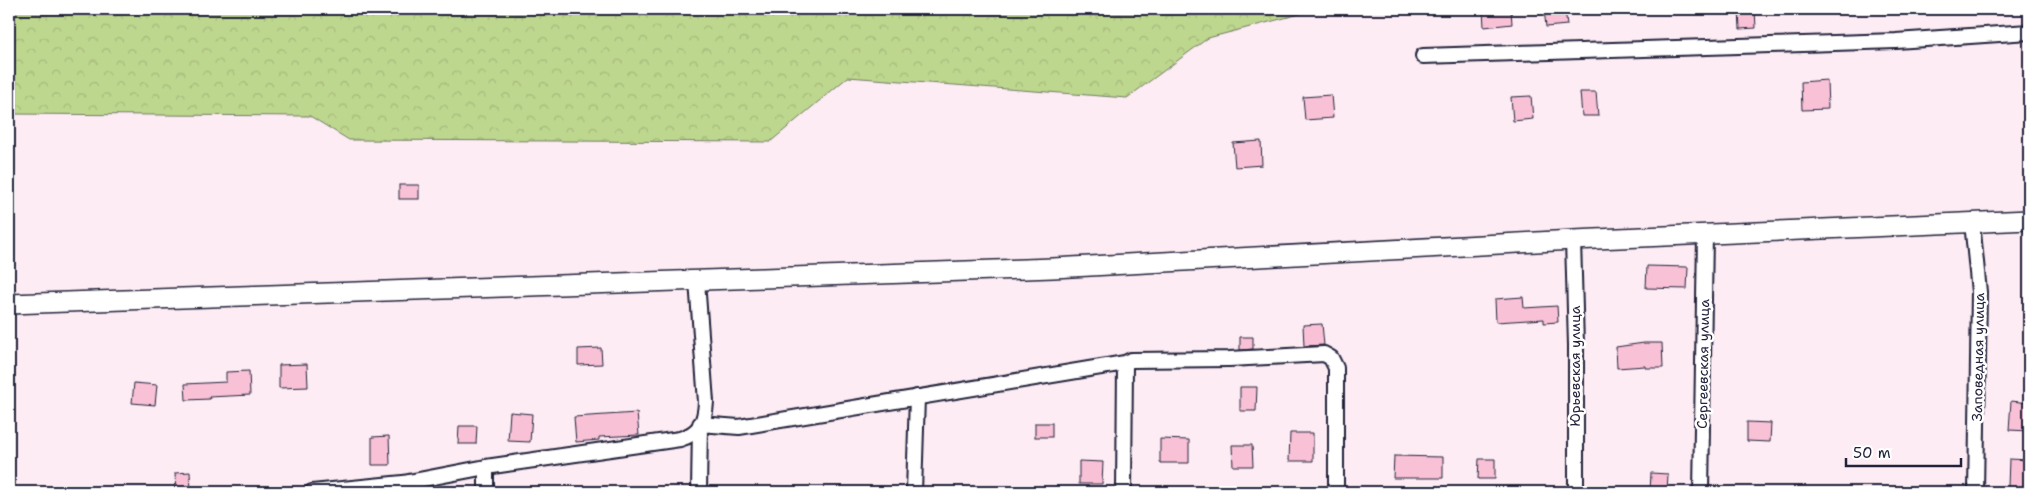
<svg xmlns="http://www.w3.org/2000/svg" width="2038" height="501" viewBox="0 0 2038 501" font-family="'Shantell Sans',sans-serif">
<style>
.forest{fill:url(#forest-crowns);stroke:#707c64}
.building{fill:#f9c1d6;stroke:#22223b}
.lines{fill:none;stroke-linecap:round;stroke-linejoin:round}
.street-casing{stroke:#22223b;stroke-width:18}
.secondary-casing{stroke:#22223b;stroke-width:22}
.street{stroke:#fff;stroke-width:14}
.secondary{stroke:#fff;stroke-width:19}
.labels{text-anchor:middle;stroke-width:5;stroke-linejoin:round;paint-order:stroke}
.street-label{font-size:14px;fill:#22223b;stroke:#fff}
</style>
<defs>
<pattern id="forest-crowns" width="20" height="18" patternUnits="userSpaceOnUse" patternTransform="scale(1.25)"><rect width="20" height="18" fill="#bed78e"/><path d="M2 6a3 3 0 1 1 6 0M12 15a3 3 0 1 1 6 0" fill="none" stroke="#a3b87b"/></pattern>
</defs>
<rect width="100%" height="100%" fill="#fdecf3"/>
<filter id="ink" filterUnits="userSpaceOnUse"><feTurbulence type="fractalNoise" baseFrequency=".02" numOctaves="2"/><feDisplacementMap in="SourceGraphic" scale="10" xChannelSelector="R" yChannelSelector="G"/><feConvolveMatrix kernelMatrix="1 2 1 2 8 2 1 2 1" color-interpolation-filters="sRGB"/></filter>
<g filter="url(#ink)">
<path class="forest" d="M9,9H1319L1208,38L1127,98L848,77L770,142L349,140L310,116L9,114Z"/>
<g class="building">
<path d="M1483,9H1511L1512,24L1484,27Z"/>
<path d="M1544,9H1565L1567,25L1546,27Z"/>
<path d="M1739,9H1755L1756,28L1740,29Z"/>
<path d="M1827,80L1828,109L1802,110L1801,82Z"/>
<path d="M1580,92H1596L1598,116H1582Z"/>
<path d="M1331,95L1333,118L1305,120L1303,97Z"/>
<path d="M1531,96L1533,119L1513,121L1511,97Z"/>
<path d="M1261,141L1262,165L1235,167L1233,143Z"/>
<rect x="399" y="185" width="20" height="14"/>
<path d="M1647,266L1688,267L1687,289L1646,288Z"/>
<path d="M1523,297L1524,308L1557,306L1558,322L1544,323V319L1496,322L1495,299Z"/>
<path d="M1322,324L1324,345L1304,346L1303,325Z"/>
<path d="M1240,337H1253V349L1240,350Z"/>
<path d="M1644,343H1662L1663,368H1645V366L1617,368L1616,347Z"/>
<path d="M601,348L602,364L578,365V349Z"/>
<path d="M307,364L308,387L279,388V365Z"/>
<path d="M249,371L250,395L209,397L210,399L186,400L185,384L226,382V372Z"/>
<path d="M134,383L157,385L155,405L132,403Z"/>
<path d="M1240,387H1257L1256,411H1240Z"/>
<path d="M2011,401L2029,403V431L2009,430Z"/>
<path d="M510,412L532,414L530,442L508,441Z"/>
<path d="M637,413L639,435L599,437V440L576,442L574,417Z"/>
<path d="M1747,422L1771,423L1770,442L1747,441Z"/>
<rect x="1035" y="423" width="17" height="14"/>
<path d="M459,426H477L476,444H458Z"/>
<path d="M1290,433H1313V461H1289Z"/>
<path d="M389,436L390,465H372V437Z"/>
<path d="M1160,439L1189,440V463H1160Z"/>
<path d="M1232,445H1252L1253,466H1233Z"/>
<path d="M1394,456L1443,457V478H1393Z"/>
<path d="M1479,459H1495V479H1478Z"/>
<path d="M2009,459L2029,460V489L2008,487Z"/>
<path d="M1079,461L1103,462L1102,484H1079Z"/>
<path d="M190,472L191,490L176,491L175,473Z"/>
<path d="M1651,473L1668,474L1667,492H1650Z"/>
</g>
<g class="lines">
<defs>
<g id="street">
<path d="M1423,56L1896,41L2029,32"/>
<path d="M1972,222L1979,292L1976,492"/>
<path d="M1573,240L1576,345V492"/>
<path d="M312,492L403,483L486,467L680,439C700,433 705,422 706,402L697,281"/>
<path d="M486,492V467"/>
<path d="M699,492L700,424L739,427L1125,363L1131,360L1229,359L1324,354L1331,358L1336,368V492"/>
<path d="M914,492L917,397"/>
<path d="M1124,492L1125,363"/>
<path d="M1701,492L1705,235"/>
</g>
<path id="secondary" d="M9,304L1053,268L1573,240L2029,220"/>
</defs>
<use href="#street" class="street-casing"/>
<use href="#secondary" class="secondary-casing"/>
<use href="#street" class="street"/>
<use href="#secondary" class="secondary"/>
</g>
</g>
<g class="labels">
<g class="street-label">
<text transform="translate(1978 357) rotate(-89)" y="5">Заповедная улица</text>
<text transform="translate(1703 364) rotate(-89)" y="5">Сергеевская улица</text>
<text transform="translate(1575 366) rotate(-90)" y="5">Юрьевская улица</text>
</g>
</g>
<rect width="2038" height="501" fill="none" stroke="#fff" stroke-width="30"/>
<rect x="15" y="15" width="2008" height="471" fill="none" stroke="#22223b" stroke-width="2" filter="url(#ink)"/>
<path d="M1846 458v8h115v-8" fill="none" stroke="#22223b" stroke-width="2.5"/>
<text x="1853" y="458" font-size="15" fill="#22223b" stroke="#ffffff" stroke-width="4" paint-order="stroke">50 m</text>
</svg>
